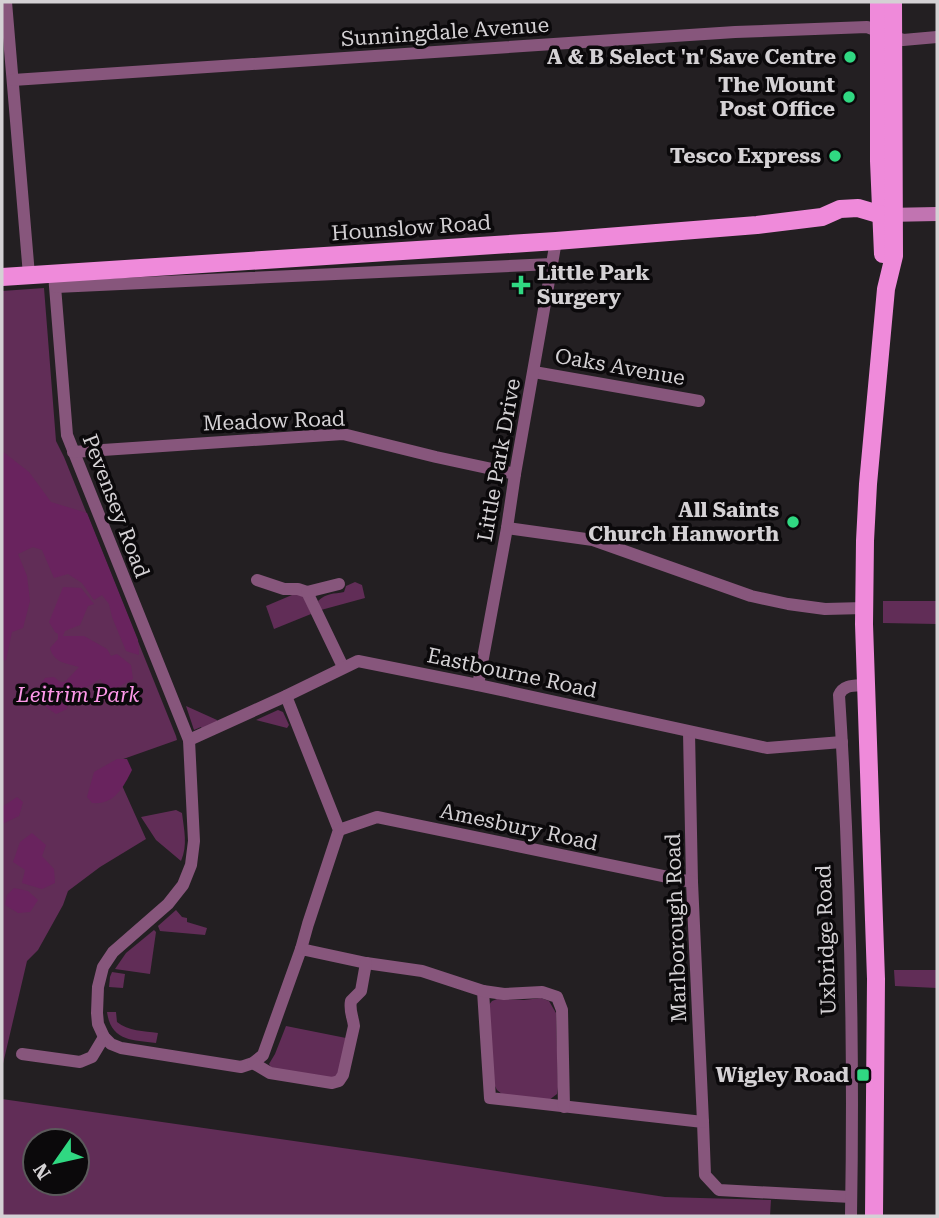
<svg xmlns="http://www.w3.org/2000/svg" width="939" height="1218" viewBox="0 0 939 1218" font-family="'Roboto Serif',serif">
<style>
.green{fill:#612d57;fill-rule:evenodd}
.forest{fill:#69235e}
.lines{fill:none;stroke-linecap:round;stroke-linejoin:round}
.street{stroke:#87567c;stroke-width:12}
.secondary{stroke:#c174b1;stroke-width:14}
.primary{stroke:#ef8ada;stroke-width:18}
.poi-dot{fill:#30d882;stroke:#0b090b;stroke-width:2.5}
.labels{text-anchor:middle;stroke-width:7;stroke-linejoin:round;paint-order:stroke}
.street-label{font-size:21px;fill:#d4d1d4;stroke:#0b090b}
.poi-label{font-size:21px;font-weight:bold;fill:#d4d1d4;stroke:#0b090b;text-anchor:end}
.park-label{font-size:21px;font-style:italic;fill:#fc97e7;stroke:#0b090b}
</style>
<rect width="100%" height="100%" fill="#231f22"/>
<g class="green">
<path d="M44,288L56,441L64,457L176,736L177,740L112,763L146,839L100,867L68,891L63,905L38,950L27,961L2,1068V291Z"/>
<path d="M355,582L362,585L365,598L321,610L318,601C326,593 334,594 344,592L346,586Z"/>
<path d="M299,594L305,598L311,614L274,629L266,606L292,595Z"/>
<path d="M883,601H937V624L883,623Z"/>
<path d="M186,706L217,720V722L202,729L201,727L194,730Z"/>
<path d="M278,710L283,712L289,725L287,728L256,720Z"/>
<path d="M176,810L182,813C184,830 188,845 181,861L156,840L141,817Z"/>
<path d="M176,910L182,917L187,918V922L207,928L205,935L160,931L158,926Z"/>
<path d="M154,930L156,932L150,974L115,969L126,953Z"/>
<path d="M894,970H937V988L895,986Z"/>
<path d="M112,972L125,974L123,988L109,987L110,977Z"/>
<path d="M541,998L549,1001L556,1013L558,1087L557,1094L549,1100L503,1095L497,1090L494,1084L488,1006L492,1001L497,999L524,1000Z"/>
<path d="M107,1012H116L117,1022C128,1031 144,1031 158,1033L156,1043C132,1040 111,1041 107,1012Z"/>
<path d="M286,1026L346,1038L339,1074L335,1078L273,1070L269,1064L275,1054Z"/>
<path d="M2,1099L412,1158L665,1197L771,1200L770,1216H2ZM35,1141H77V1183H35Z"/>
</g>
<g class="forest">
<path d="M2,451L29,472L51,502L87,513L138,640L139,655L126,651L112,617L109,604L102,595L94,600L82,583L68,574L54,578L42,550L33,547L18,554L27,576L30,601L23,628L12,632L6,660L2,661Z"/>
<path d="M63,587L81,588L94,604L88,606L80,625L65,631L63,636H84L107,649L111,656L117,654L131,665L133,679L109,692L100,679L69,698L67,709L56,714L46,707L44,700L49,695L43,692L41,684L45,678L54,677L60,682H65L79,667C66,663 54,663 50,648L58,639V634L55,632L49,622Z"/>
<path d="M117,759H127L132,770C123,788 114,805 92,803L87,797L94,772Z"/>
<path d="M17,797L23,802L19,816L2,824V807Z"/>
<path d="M32,833L46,845L42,856L54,869L55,883L42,889L22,883L25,870L13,862L20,842Z"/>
<path d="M14,888L28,891L38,900L30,912L18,913L5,905L7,895Z"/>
</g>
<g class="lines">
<g class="street">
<path d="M6,2L29,275"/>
<path d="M13,80L735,32L867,27L903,40L937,37"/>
<path d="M54,274L67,435L189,740L194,841L191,865L183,885L168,904L113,952L103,967L98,987L97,1013L98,1024L104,1037L111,1044L121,1048L241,1067L253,1063L263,1055L301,949L366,963L422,971L483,991L490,1098L703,1122L705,1175L719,1190L851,1197"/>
<path d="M56,287L552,264"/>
<path d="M534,372L699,401"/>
<path d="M73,452L343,434L436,457L515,474"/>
<path d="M507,528L593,540L751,596L788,604L825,609L864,608"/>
<path d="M257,580L284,589H298L307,592L343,667"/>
<path d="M307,592L339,584"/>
<path d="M478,685L507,528L515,474L556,241"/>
<path d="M286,696L339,830L308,924L301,949"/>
<path d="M689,732L692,882L703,1122"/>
<path d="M189,740L286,696L358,661L478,685L767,748L842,742"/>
<path d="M339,830L377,817L692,882"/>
<path d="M483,991L504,994L542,992L557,997L562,1010L564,1107"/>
<path d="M22,1054L80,1062L92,1057L104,1037"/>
<path d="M253,1063L270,1073L332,1083L339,1081L343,1075L354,1026C353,1017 349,1011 351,1001L361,991L366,963"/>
<path d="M851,1216C854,1043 850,868 839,695C844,684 855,686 866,685"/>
</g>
<path class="secondary" d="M886,215L937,214"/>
<g class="primary">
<path d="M879,2V161L883,254"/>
<path d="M2,277L556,241L757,225L822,217L840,209L858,208L882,215"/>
<path d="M874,1216L876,979L864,624L865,541L868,484L886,289L894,256L893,2"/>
</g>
</g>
<g class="poi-dot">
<circle cx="850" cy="57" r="7"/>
<circle cx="849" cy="97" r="7"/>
<circle cx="835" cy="156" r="7"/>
<path d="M517.5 274.5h7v7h7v7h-7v7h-7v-7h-7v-7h7z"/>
<circle cx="793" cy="522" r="7"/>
<rect x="856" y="1068" width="14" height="14" rx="3.5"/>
</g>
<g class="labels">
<g class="street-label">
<text transform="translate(445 32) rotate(-4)" y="7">Sunningdale Avenue</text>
<text transform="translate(411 228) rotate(-4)" y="7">Hounslow Road</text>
<text transform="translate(620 367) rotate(10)" y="7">Oaks Avenue</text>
<text transform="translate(274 421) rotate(-2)" y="7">Meadow Road</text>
<text transform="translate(499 460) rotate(-80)" y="7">Little Park Drive</text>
<text transform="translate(116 506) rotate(69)" y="7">Pevensey Road</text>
<text transform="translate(512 673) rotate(12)" y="7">Eastbourne Road</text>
<text transform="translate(519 827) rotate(12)" y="7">Amesbury Road</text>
<text transform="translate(676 928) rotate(-92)" y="7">Marlborough Road</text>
<text transform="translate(826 940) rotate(-92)" y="7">Uxbridge Road</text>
</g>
<g class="poi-label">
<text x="836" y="64">A &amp; B Select 'n' Save Centre</text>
<text x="835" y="92">The Mount<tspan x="835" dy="24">Post Office</tspan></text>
<text x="821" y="163">Tesco Express</text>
<text x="537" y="280" text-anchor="start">Little Park<tspan x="537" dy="24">Surgery</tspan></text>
<text x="779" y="517">All Saints<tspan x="779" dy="24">Church Hanworth</tspan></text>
<text x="849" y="1082">Wigley Road</text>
</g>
<g class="park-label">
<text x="78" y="702">Leitrim Park</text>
</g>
</g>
<rect width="939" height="1218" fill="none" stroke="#d4d1d4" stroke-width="7"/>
<g transform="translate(56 1162) rotate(236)"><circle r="33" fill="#0b090b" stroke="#5b595b" stroke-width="2"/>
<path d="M0-5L12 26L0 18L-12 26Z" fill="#30d882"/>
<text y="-10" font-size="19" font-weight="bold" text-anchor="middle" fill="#d4d1d4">N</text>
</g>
</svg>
